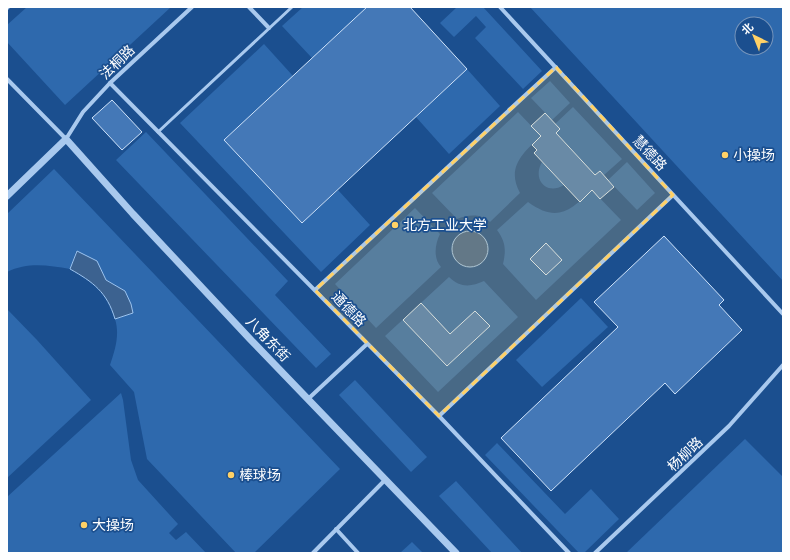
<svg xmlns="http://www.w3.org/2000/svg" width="790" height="560" viewBox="0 0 790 560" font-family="Ubuntu,'Noto Sans SC',sans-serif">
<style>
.green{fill:#2e69ad;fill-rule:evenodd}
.water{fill:#3c6290;stroke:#9cc4f0}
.building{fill:#4478b7;stroke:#cfe3fa}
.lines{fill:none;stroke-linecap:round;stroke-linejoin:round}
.service{stroke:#a9c9ee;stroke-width:3}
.minor{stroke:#a9c9ee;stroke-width:4}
.tertiary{stroke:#a9c9ee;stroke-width:7}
.marked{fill:#ffd166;fill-opacity:0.2;stroke:#ffd166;stroke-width:3;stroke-dasharray:8 5;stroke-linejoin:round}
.poi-dot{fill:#ffd166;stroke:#1b4f8f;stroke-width:1.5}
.labels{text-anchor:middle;stroke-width:3.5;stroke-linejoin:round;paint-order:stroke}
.street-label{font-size:14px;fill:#fff;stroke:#1b4f8f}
.poi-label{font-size:14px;fill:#fff;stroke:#1b4f8f;text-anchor:start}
</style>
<rect width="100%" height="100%" fill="#1b4f8f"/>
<g class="green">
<path d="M27,7H171L65,105L7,42V25Z"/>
<path d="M303,7H367L312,58L282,26Z"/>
<path d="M457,7H483L542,71L523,89L475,38L486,27L476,16L454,37L440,23Z"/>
<path d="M530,7H783V281ZM742,24H766V48H742Z"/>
<path d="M264,44L293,76L224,140L302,223L338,190L370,225L321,272L180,123Z"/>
<path d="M467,69L500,106L449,154L416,117Z"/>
<path d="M550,81L570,103L552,120L531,98Z"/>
<path d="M573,107L622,159L604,175L600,171L595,175L556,133L555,124Z"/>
<path d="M518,112L541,136C523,153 506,167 520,193L490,222C480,213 468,215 457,219L432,193Z"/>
<path d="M146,132L288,281L275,295L331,354L316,368L116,160Z"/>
<path d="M542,162L564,185C546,196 532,179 542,162Z"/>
<path d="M627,162L655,193L637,210L608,180Z"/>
<path d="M54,169L340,469L254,553H236L147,459L134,392L110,365C115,350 120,335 115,319L133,313L125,291L106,280L97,261L76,251L70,269C48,265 27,262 7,272V214Z"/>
<path d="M592,190L621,220L536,300L503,264C506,251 506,242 497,230L528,202C557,223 570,211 592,190Z"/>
<path d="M415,208L440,234C435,244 433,258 441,267L376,328L335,284Z"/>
<path d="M449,277C460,288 471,287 484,281L518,317L438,392L385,336Z"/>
<path d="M581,298L608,327L542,387L516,360Z"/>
<path d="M7,309L37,340L91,400L7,478Z"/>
<path d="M355,380L427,457L411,472L339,395Z"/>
<path d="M121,393L123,400L131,460L138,480L178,524L169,533L176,540L186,532L206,553H7V497Z"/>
<path d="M745,439L783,477V553H626Z"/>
<path d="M497,443L565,514L591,489L619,519L584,553H579L485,455Z"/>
<path d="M456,481L522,553H492L439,496Z"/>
<path d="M412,542L423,553H400Z"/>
</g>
<g class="water">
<circle cx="470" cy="249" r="18"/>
<path d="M77,251L97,261L106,280L125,291L131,304L133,313L115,319C107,292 93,282 70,269Z"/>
</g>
<g class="building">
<path d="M367,7H410L467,69L302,223L224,140Z"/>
<path d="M112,100L142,132L122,150L92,118Z"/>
<path d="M545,113L560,129L556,133L595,175L600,171L614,187L600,199L592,190L580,202L534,153L537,150L532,145L541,136L531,126Z"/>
<path d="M664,236L724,300L719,305L742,330L675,394L665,383L551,491L501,438L618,327L594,302Z"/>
<path d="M546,243L562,260L546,275L530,259Z"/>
<path d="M421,303L450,334L475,311L490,326L447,366L403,320Z"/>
</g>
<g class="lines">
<path class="service" d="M158,132L292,7"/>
<g class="minor">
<path d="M249,7L269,28"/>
<path d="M500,7L783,314"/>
<path d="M7,8L8,7"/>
<path d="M7,79L66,139L83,112L110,83L192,7"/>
<path d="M110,83L439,416L569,553"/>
<path d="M315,290L556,67L509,110"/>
<path d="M308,399L367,344"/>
<path d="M439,416L673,195"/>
<path d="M336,529L358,553"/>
<path d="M313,553L386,479"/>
<path d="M595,553L729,426L783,365"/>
</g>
<path class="tertiary" d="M7,196L66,139L133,214L250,339L456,553"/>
</g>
<path class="marked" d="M556,67L673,195L439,416L315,290Z"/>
<g class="poi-dot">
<circle cx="725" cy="155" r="4"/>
<circle cx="395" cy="225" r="4"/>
<circle cx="231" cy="475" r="4"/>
<circle cx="84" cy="525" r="4"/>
</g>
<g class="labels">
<g class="street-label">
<text transform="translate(117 62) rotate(-44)" y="5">法桐路</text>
<text transform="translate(650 153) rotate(47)" y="5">慧德路</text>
<text transform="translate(349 309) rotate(46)" y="5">通德路</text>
<text transform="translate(268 339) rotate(46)" y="5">八角东街</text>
<text transform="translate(685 454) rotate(-44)" y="5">杨柳路</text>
</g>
<g class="poi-label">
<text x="733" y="160">小操场</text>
<text x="403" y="230">北方工业大学</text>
<text x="239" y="480">棒球场</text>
<text x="92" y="530">大操场</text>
</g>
</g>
<rect width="790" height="560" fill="none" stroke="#ffffff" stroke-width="16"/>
<g transform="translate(754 36) rotate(317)"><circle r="19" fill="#1b4f8f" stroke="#7695bc"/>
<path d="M0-3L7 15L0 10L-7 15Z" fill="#ffd166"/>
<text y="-6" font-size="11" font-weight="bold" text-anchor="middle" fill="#ffffff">北</text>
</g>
</svg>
